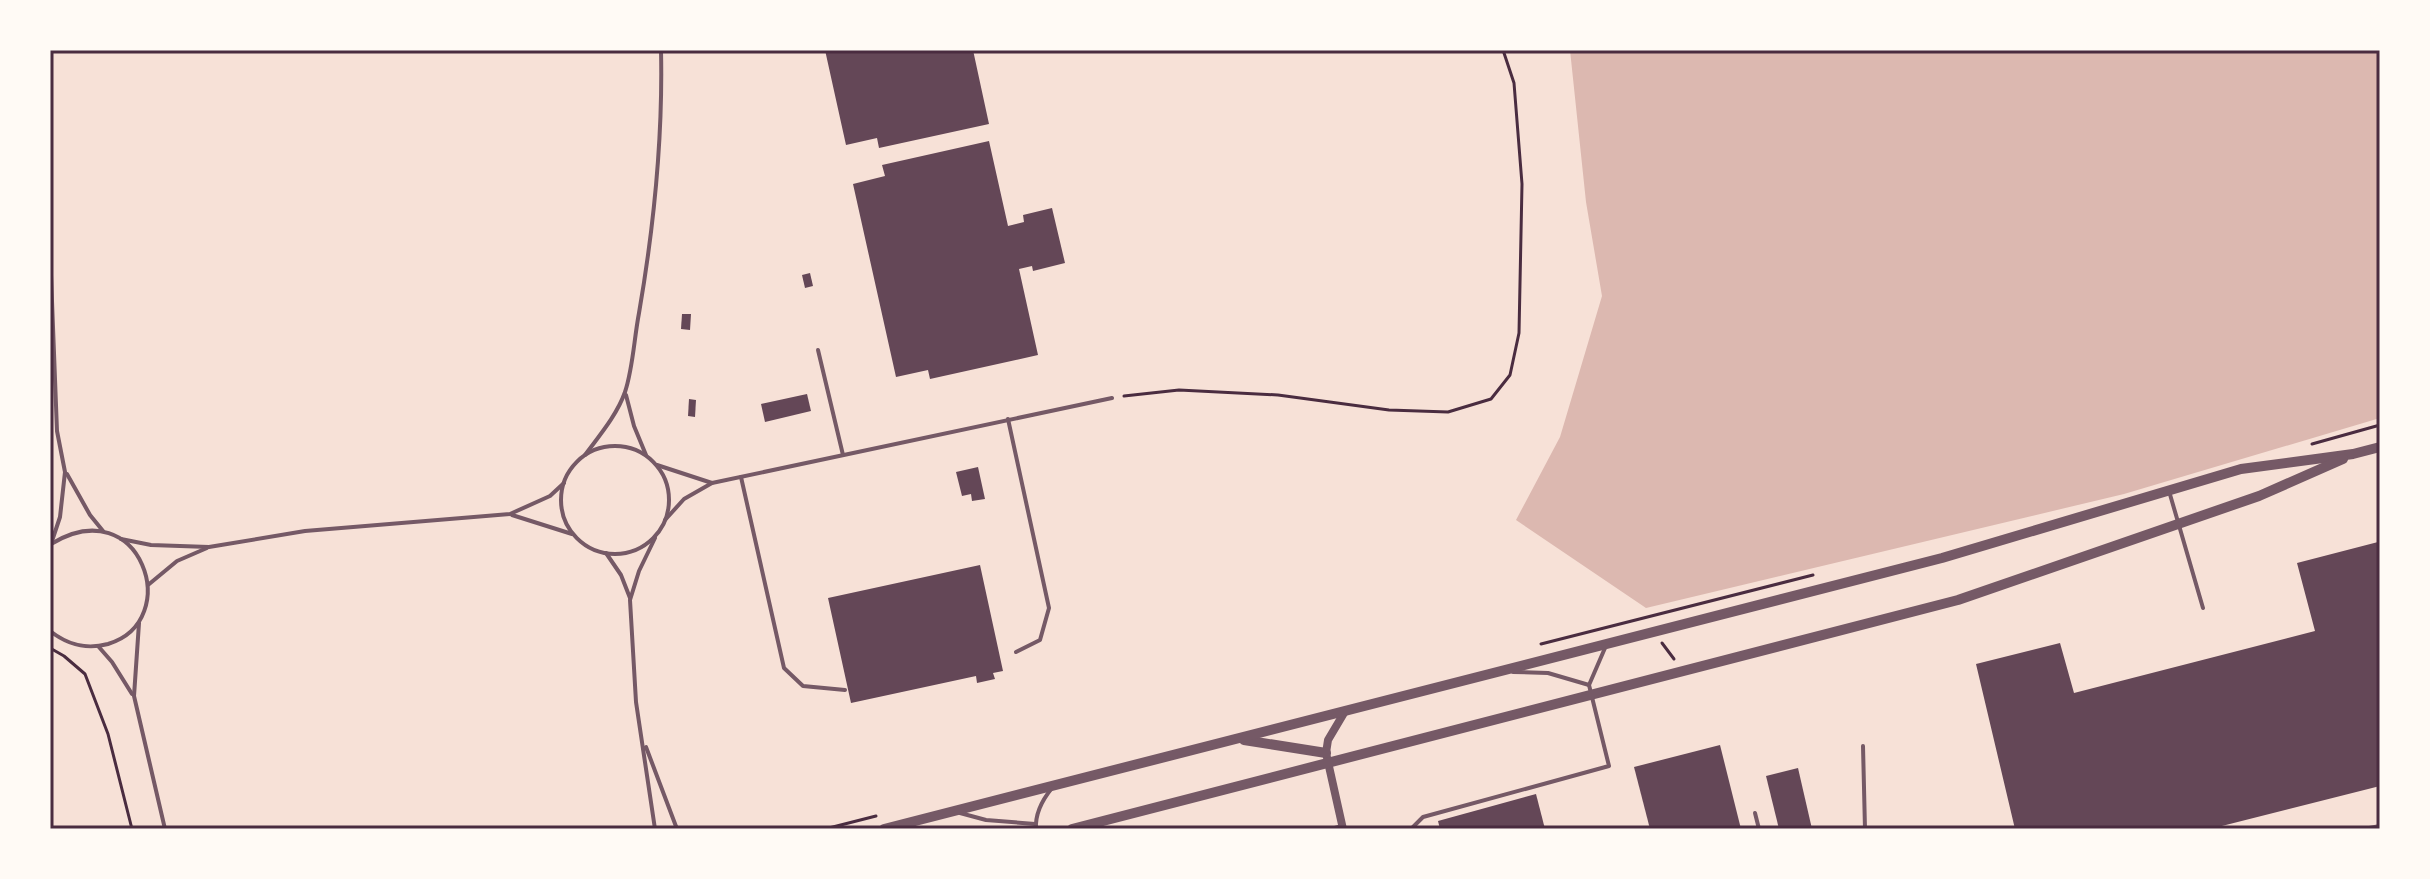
<svg xmlns="http://www.w3.org/2000/svg" width="2430" height="879" viewBox="0 0 2430 879" font-family="Manrope,sans-serif">
<style>
.water{fill:#dcb8b0}
.building{fill:#644757}
.lines{fill:none;stroke-linecap:round;stroke-linejoin:round}
.path{stroke:#4a2c40;stroke-width:3}
.service{stroke:#755966;stroke-width:4}
.minor{stroke:#755966;stroke-width:8}
.tertiary{stroke:#755966;stroke-width:10}
.neatline{fill:none;stroke:#4a2c40;stroke-width:3}
</style>
<rect width="100%" height="100%" fill="#f7e1d7"/>
<path class="water" d="M1570,50H2380V418L2124,494L1646,608L1516,520L1560,437L1602,296L1586,202Z"/>
<g class="building">
<path d="M825,50H973L989,124L879,148L877,138L846,145Z"/>
<path d="M989,141L1008,226L1024,222L1023,215L1052,208L1065,263L1033,271L1032,266L1019,269L1038,355L930,379L928,370L896,377L853,184L885,176L882,165Z"/>
<path d="M810,273L813,286L805,288L802,275Z"/>
<path d="M682,314H691L690,330L681,329Z"/>
<path d="M807,394L811,411L765,422L761,404Z"/>
<path d="M689,399L696,400L695,417L688,416Z"/>
<path d="M978,467L985,499L972,501L971,494L962,496L956,472Z"/>
<path d="M2378,542L2380,786L2210,829H2015L1976,664L2060,643L2074,693L2315,631L2297,563Z"/>
<path d="M980,565L1003,671L993,673L995,679L977,683L976,676L851,703L828,598Z"/>
<path d="M1720,745L1741,829H1650L1634,767Z"/>
<path d="M1798,768L1812,829H1779L1766,776Z"/>
<path d="M1536,794L1545,829H1440L1438,821Z"/>
</g>
<g class="lines">
<g class="path">
<path d="M1124,396L1179,390L1278,395L1389,410L1448,412L1491,399L1510,375L1519,333L1522,184L1514,83L1503,50"/>
<path d="M2312,444L2380,425"/>
<path d="M1662,643L1674,659"/>
<path d="M1541,644L1813,575"/>
<path d="M50,648L64,656L85,674L108,734L132,829"/>
<path d="M825,829L876,816"/>
</g>
<g class="service">
<path d="M50,249L57,431L65,472L60,517L51,544"/>
<path d="M818,350L843,455"/>
<path d="M626,395L634,426L646,455"/>
<path d="M1008,419L1049,608L1040,640L1016,652"/>
<circle cx="615" cy="500" r="54"/>
<path d="M585,455C599,436 617,415 625,392C633,368 634,339 639,313C654,226 663,139 661,50"/>
<path d="M657,465L712,483"/>
<path d="M67,474L90,515L103,531"/>
<path d="M741,477L784,668L803,686L845,690"/>
<path d="M2169,491L2203,608"/>
<path d="M512,515L572,534"/>
<path d="M665,520L684,499L712,483L1112,398"/>
<path d="M655,538L639,571L630,600L636,702L655,829"/>
<path d="M121,539L151,545L209,547L305,531L510,514L550,496L564,483"/>
<path d="M606,553L621,575L630,598"/>
<path d="M148,585L177,561L207,548"/>
<path d="M139,623L134,696L165,829"/>
<path d="M50,631C68,645 86,650 108,644C185,621 141,489 51,544"/>
<path d="M98,646L112,662L132,694"/>
<path d="M1513,672L1548,673L1589,685"/>
<path d="M1863,746L1865,829"/>
<path d="M646,747L677,829"/>
<path d="M960,813L986,820L1035,824"/>
<path d="M1755,813L1759,829"/>
<path d="M1036,829C1035,814 1043,799 1052,788"/>
<path d="M1331,829L1342,826"/>
<path d="M1411,829L1423,817L1609,766L1589,685L1605,648"/>
<path d="M2364,829L2380,826"/>
</g>
<path class="minor" d="M1343,829L1326,753L1328,740L1344,713"/>
<g class="tertiary">
<path d="M1244,740L1326,753"/>
<path d="M884,829L1942,558L2241,469L2353,454L2380,447"/>
<path d="M1072,829L1958,600L2259,496L2343,459"/>
</g>
</g>
<rect width="2430" height="879" fill="none" stroke="#fffaf5" stroke-width="104"/>
<rect x="52" y="52" width="2326" height="775" class="neatline"/>
</svg>
